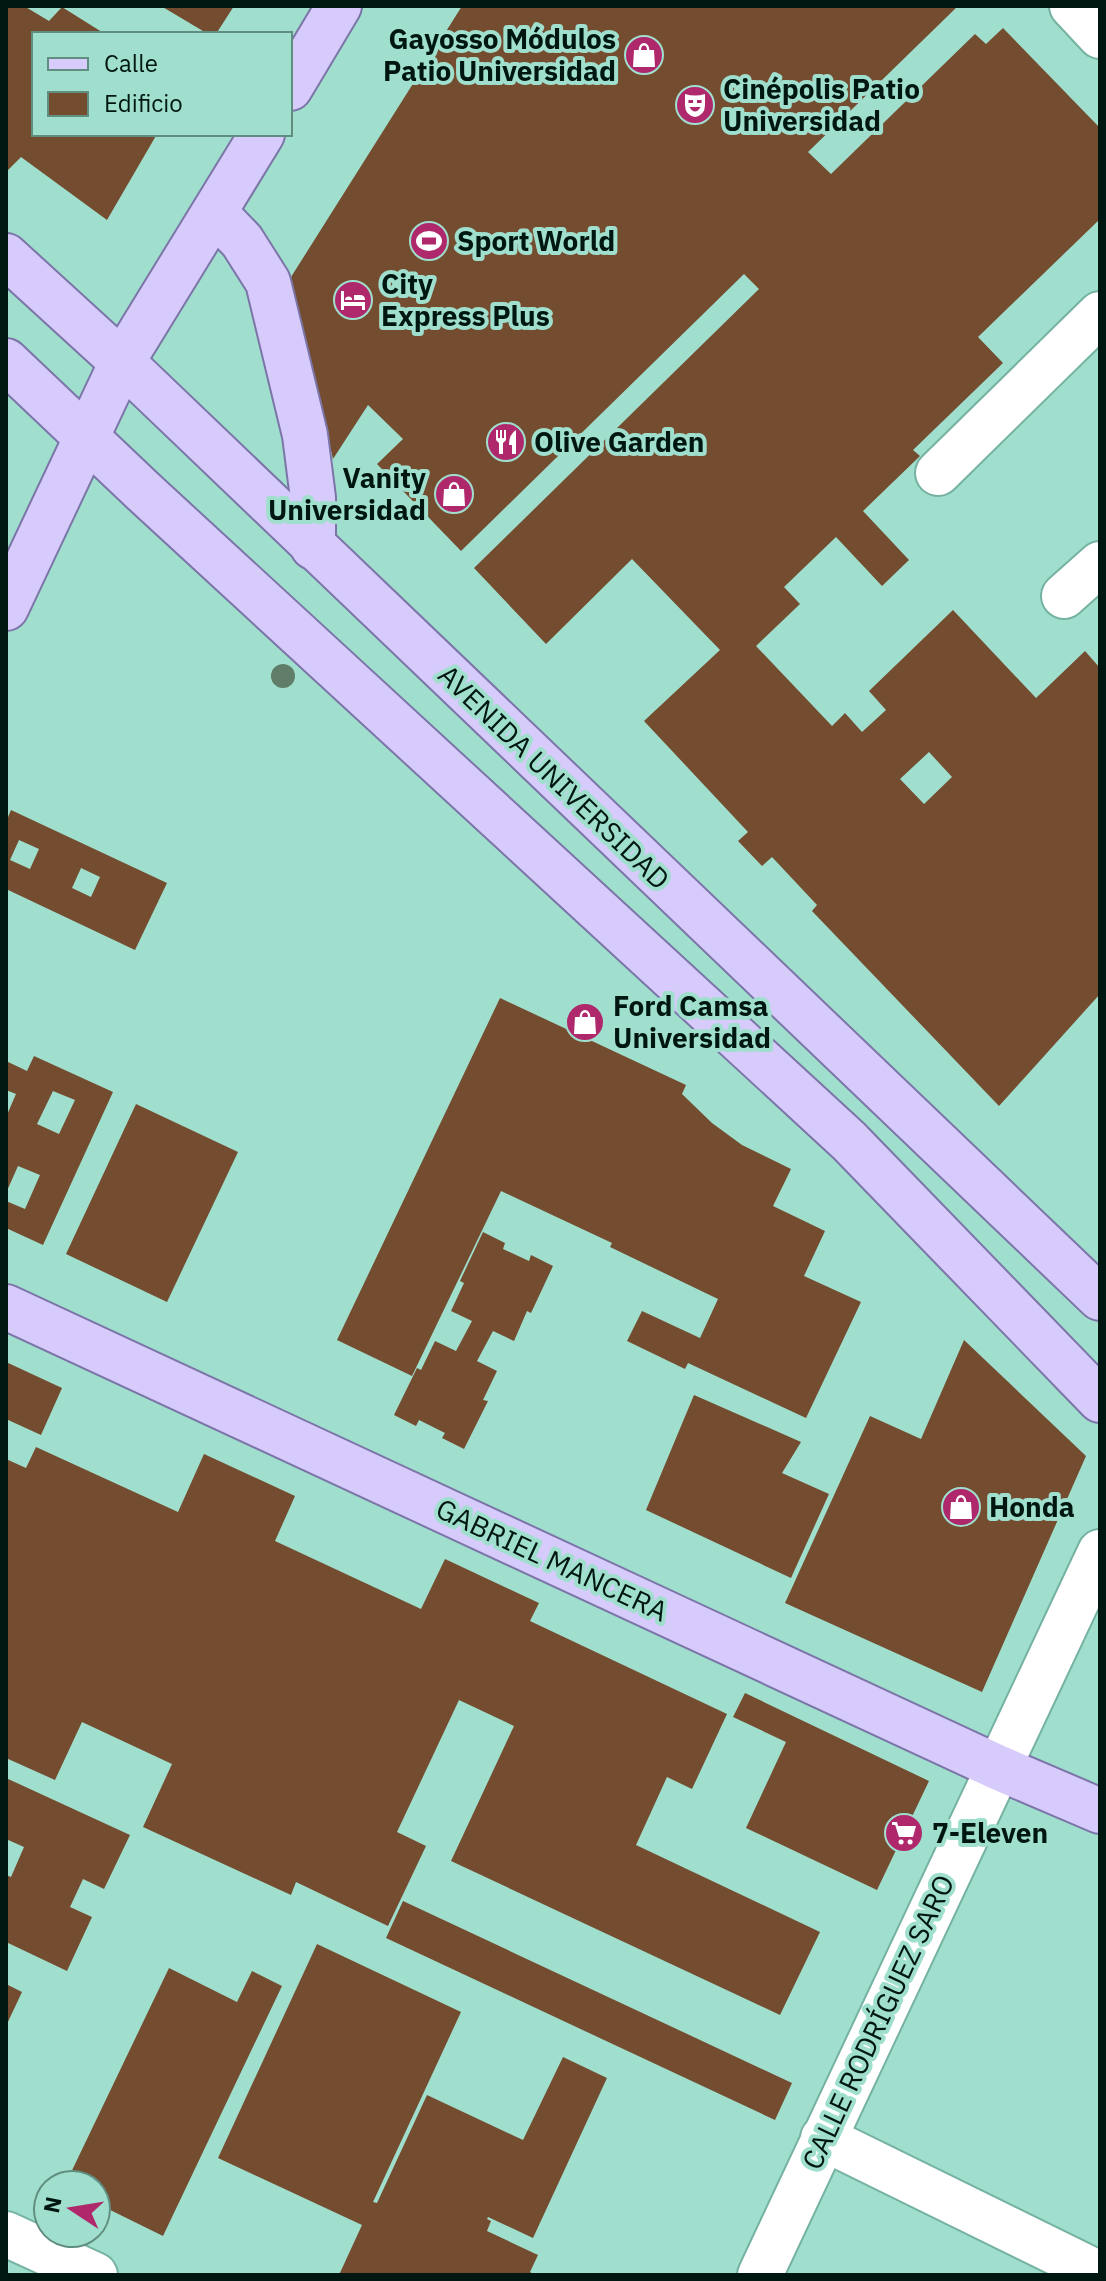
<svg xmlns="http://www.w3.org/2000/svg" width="1106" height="2281" viewBox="0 0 1106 2281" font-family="'IBM Plex Sans',sans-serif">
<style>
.building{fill:#744c30;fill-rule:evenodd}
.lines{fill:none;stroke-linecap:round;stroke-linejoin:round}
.minor-casing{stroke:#75b2a2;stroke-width:48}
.major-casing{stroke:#7b75a8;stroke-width:48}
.minor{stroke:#fff;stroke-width:44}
.major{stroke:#d7cbfc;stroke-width:44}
.tree{fill:#5f7d68}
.labels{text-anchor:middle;stroke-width:8;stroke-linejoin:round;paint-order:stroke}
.poi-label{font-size:28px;font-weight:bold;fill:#001711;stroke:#a0dfcd;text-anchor:start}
.street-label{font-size:28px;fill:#001711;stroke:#a0dfcd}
</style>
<rect width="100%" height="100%" fill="#a0dfcd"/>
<g class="building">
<path d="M6,6H24L49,21L62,7L105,34H34V134H157L107,220L21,157L6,172Z"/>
<path d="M161,6H234L216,34H208Z"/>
<path d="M462,6H958L808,152L831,174L975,34L986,44L1003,28L1100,128V219L978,337L1003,363L913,450L920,456L863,511L909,560L882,586L836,537L784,587L800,604L756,646L832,726L845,713L862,732L886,710L869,691L953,610L1036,698L1085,651L1100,668V994L999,1106L812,911L817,905L772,857L762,866L738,841L748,832L644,721L720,650L632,559L546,644L474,568L759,289L744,274L461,551L377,464L403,439L368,405L333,459L291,277ZM929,752L952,777L924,804L900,779Z"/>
<path d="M11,810L167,883L135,950L6,889V822ZM19,840L39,849L30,869L10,860ZM81,868L100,877L91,897L72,888Z"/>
<path d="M500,998L686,1085L682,1094L712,1123L742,1145L791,1169L773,1206L825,1231L804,1276L861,1302L806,1418L688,1363L685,1369L627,1341L642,1311L700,1338L718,1299L610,1247L612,1243L501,1191L412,1376L337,1340Z"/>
<path d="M34,1056L113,1092L43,1245L6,1228V1201L25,1209L40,1175L18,1166L6,1193V1117L16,1094L6,1090V1061L27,1071ZM53,1091L75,1100L59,1134L37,1124Z"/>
<path d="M136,1104L238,1152L167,1302L66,1254Z"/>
<path d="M483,1232L505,1243L503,1249L529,1261L531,1255L553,1266L531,1313L527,1311L514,1341L493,1331L477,1361L497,1371L483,1400L488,1401L464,1449L442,1438L445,1433L419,1420L416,1426L394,1415L417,1368L421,1370L435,1341L456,1351L472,1321L451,1311L464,1283L460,1281Z"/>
<path d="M964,1340L1086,1456L982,1692L785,1603L870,1416L921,1439Z"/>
<path d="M6,1362L62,1388L41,1435L6,1419Z"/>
<path d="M694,1395L801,1442L782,1473L829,1494L791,1578L646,1510Z"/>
<path d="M36,1447L178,1512L204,1454L295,1496L275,1541L421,1609L445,1559L539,1603L530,1621L727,1714L692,1789L667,1777L636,1845L820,1932L780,2015L451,1861L514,1726L459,1700L397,1832L426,1846L388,1926L296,1882L291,1895L143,1827L172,1764L82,1722L55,1780L6,1758V1459L26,1468Z"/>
<path d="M745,1693L929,1781L877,1890L746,1828L786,1742L733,1717Z"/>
<path d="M6,1778L130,1835L104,1889L83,1879L70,1907L92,1917L67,1971L6,1942V1875L11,1877L24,1847L6,1839Z"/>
<path d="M403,1901L792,2083L775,2120L386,1938Z"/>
<path d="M317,1944L461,2012L373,2202L377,2203L427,2095L523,2140L563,2057L607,2078L533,2238L488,2217L487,2219L491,2221L487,2231L538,2255L530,2272L535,2275H339L362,2225L218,2158Z"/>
<path d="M169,1968L237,2002L252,1971L282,1986L163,2236L96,2203V2185H65Z"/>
<path d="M6,1984L22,1992L6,2026Z"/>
</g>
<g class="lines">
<defs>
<g id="minor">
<path d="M1072,6L1100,36"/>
<path d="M938,473L1100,314"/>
<path d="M1064,596L1100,564"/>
<path d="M823,2138L1100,2274"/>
<path d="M6,2234L95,2275"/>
<path d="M760,2275L1100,1552"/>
</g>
<g id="major">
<path d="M290,88L339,6"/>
<path d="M215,213L242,241L268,282L305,435L313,498V547"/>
<path d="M6,256L122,362L1100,1298"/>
<path d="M6,361L144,492L849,1141L1100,1400"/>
<path d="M6,608L122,362L262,134"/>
<path d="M6,1307L997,1767L1100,1811"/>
</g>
</defs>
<use href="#minor" class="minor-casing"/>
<use href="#major" class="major-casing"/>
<use href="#minor" class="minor"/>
<use href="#major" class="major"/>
</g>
<circle class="tree" cx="283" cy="676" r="12"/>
<defs>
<symbol id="shop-disc" viewBox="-11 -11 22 22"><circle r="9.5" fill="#af286c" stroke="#a0dfcd"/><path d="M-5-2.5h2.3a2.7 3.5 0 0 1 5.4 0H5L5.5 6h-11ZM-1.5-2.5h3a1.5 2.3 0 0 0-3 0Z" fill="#fff"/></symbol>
<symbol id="theatre-disc" viewBox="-11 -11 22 22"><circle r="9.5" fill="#af286c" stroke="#a0dfcd"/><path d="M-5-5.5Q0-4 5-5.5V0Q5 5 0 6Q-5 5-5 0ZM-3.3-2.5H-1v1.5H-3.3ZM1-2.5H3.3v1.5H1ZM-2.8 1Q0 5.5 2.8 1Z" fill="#fff"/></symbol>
<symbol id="stadium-disc" viewBox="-11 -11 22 22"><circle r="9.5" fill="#af286c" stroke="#a0dfcd"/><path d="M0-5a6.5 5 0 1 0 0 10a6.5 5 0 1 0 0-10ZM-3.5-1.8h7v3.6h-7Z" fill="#fff"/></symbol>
<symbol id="hotel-disc" viewBox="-11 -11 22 22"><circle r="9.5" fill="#af286c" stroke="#a0dfcd"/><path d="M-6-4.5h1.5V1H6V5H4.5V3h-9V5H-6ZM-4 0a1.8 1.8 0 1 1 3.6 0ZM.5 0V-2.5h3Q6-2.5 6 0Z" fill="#fff"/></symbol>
<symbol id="restaurant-disc" viewBox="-11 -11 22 22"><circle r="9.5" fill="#af286c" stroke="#a0dfcd"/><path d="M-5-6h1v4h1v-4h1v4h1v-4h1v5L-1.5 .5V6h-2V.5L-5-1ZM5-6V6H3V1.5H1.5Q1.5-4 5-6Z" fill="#fff"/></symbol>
<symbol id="supermarket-disc" viewBox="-11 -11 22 22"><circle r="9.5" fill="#af286c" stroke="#a0dfcd"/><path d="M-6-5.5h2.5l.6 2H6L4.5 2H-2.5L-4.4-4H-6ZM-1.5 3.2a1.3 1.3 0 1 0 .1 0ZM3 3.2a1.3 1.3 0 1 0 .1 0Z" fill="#fff"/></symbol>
</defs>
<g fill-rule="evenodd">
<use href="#shop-disc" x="622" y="33" width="44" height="44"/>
<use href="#theatre-disc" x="673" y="83" width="44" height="44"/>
<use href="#stadium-disc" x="407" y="219" width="44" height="44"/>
<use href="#hotel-disc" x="331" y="278" width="44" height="44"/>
<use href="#restaurant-disc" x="484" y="420" width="44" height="44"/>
<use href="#shop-disc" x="432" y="472" width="44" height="44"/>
<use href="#shop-disc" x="563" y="1000" width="44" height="44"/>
<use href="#shop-disc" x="939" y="1485" width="44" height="44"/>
<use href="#supermarket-disc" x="882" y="1811" width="44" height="44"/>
</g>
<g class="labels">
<g class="poi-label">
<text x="616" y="49" text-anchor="end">Gayosso Módulos<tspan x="616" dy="32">Patio Universidad</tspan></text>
<text x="723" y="99">Cinépolis Patio<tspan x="723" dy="32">Universidad</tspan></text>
<text x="457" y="251">Sport World</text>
<text x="381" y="294">City<tspan x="381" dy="32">Express Plus</tspan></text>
<text x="534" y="452">Olive Garden</text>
<text x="426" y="488" text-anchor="end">Vanity<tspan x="426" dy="32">Universidad</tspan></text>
<text x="613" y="1016">Ford Camsa<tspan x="613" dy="32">Universidad</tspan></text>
<text x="989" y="1517">Honda</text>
<text x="932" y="1843">7-Eleven</text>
</g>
<g class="street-label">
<text transform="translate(554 777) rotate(44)" y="10">AVENIDA UNIVERSIDAD</text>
<text transform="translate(552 1560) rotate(25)" y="10">GABRIEL MANCERA</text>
<text transform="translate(878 2022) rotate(-65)" y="10">CALLE RODRÍGUEZ SARO</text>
</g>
</g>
<rect width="1106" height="2281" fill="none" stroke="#001711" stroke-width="16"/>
<rect x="32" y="32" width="260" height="104" fill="#a0dfcd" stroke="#608f82" stroke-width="2"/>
<rect x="48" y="58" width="40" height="12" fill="#d7cbfc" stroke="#608f82" stroke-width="2"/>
<text x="104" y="72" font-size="24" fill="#001711">Calle</text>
<rect x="48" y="92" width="40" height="24" fill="#744c30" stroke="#608f82" stroke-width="2"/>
<text x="104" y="112" font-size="24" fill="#001711">Edificio</text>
<g transform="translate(72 2209) rotate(282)"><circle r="38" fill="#a0dfcd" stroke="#608f82" stroke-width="2"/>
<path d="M0-6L14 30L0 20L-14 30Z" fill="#af286c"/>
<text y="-12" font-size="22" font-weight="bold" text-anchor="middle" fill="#001711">N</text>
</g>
</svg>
